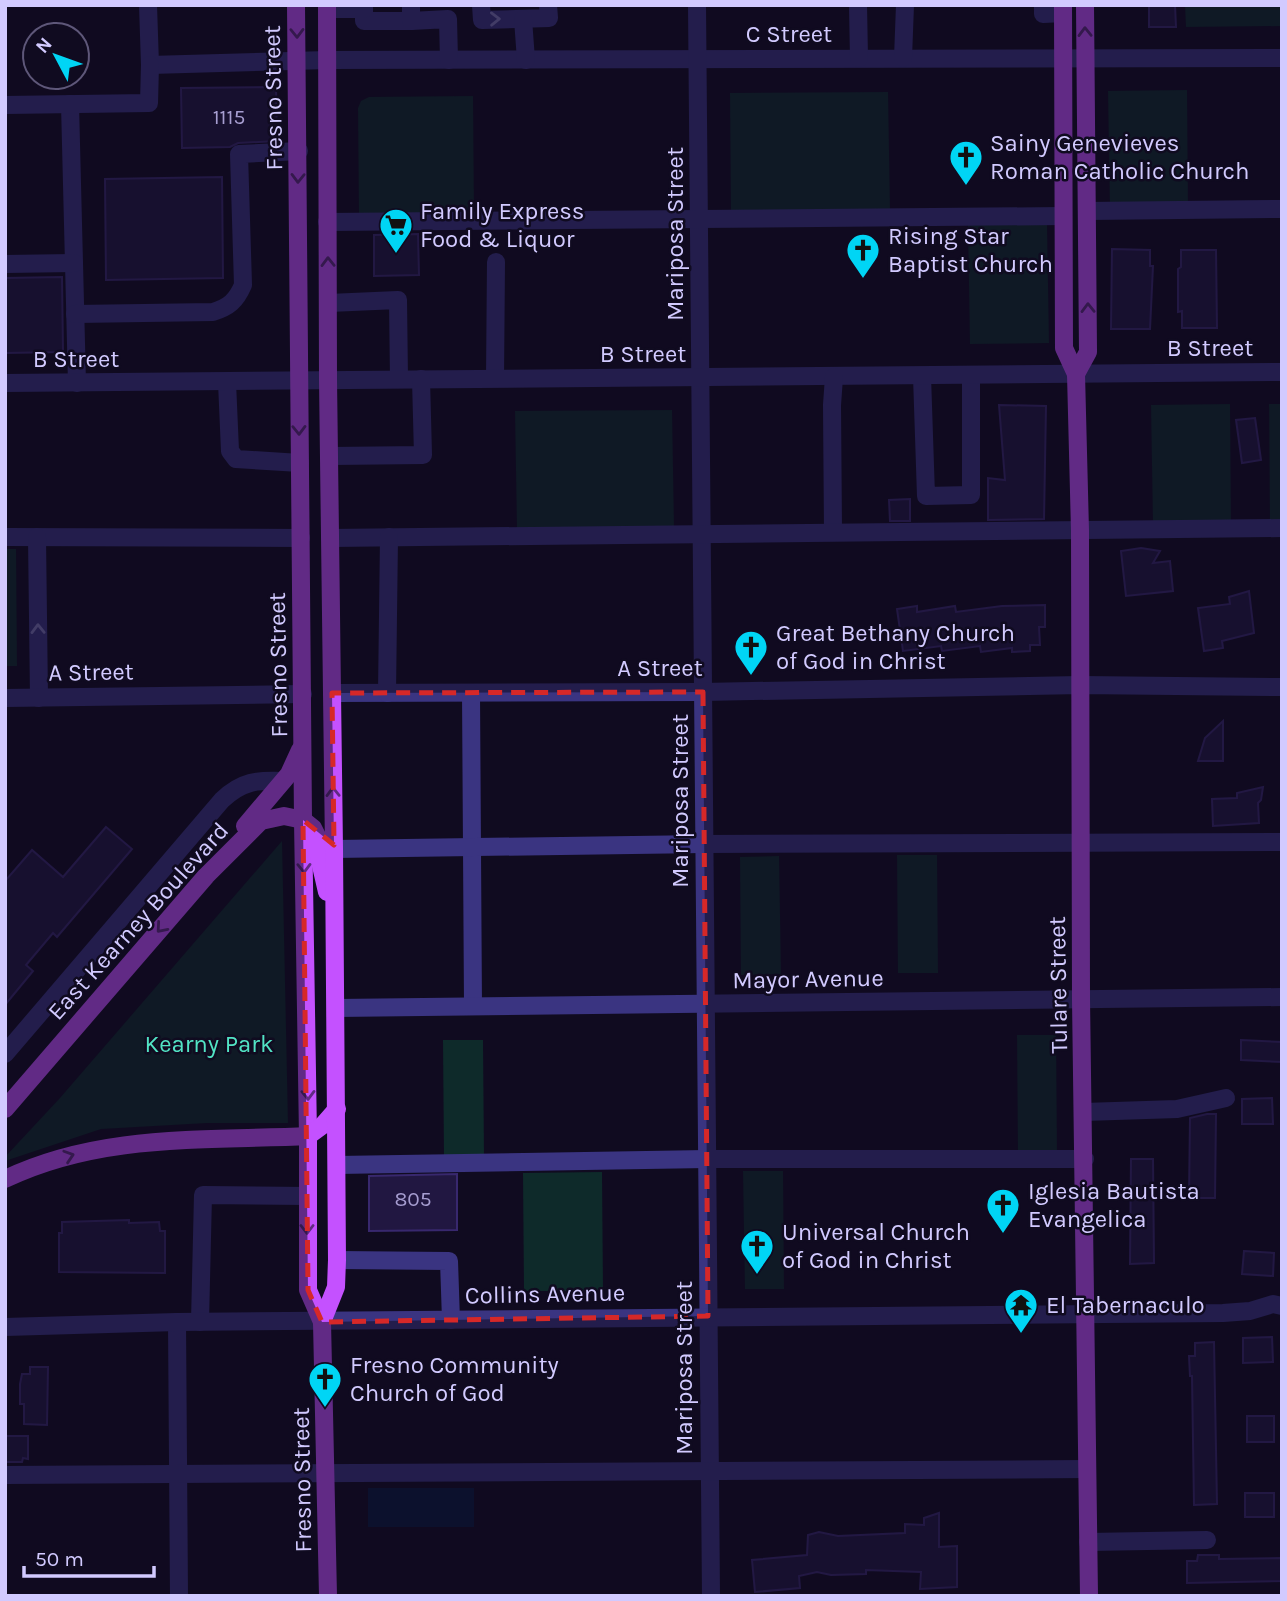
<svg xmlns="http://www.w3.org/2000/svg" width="1287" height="1601" viewBox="0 0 1287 1601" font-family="Karla,sans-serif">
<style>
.green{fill:#0e2a2a}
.water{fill:#07193d}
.building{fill:#211741;stroke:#38286e;stroke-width:2}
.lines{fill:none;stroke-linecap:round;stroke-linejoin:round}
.minor{stroke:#3a3481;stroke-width:18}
.major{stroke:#c451ff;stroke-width:18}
.oneway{stroke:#7e78ba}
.oneway2{stroke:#612a84}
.marked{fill:none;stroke:#d62828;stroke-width:5;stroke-dasharray:14 9;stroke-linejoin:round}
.labels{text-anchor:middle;stroke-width:5;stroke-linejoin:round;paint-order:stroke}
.number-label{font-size:21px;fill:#a69dd0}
.street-label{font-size:24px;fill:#d2caff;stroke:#100b20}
.poi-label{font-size:24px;fill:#d2caff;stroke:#100b20;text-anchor:start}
.park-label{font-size:24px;fill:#52e3c4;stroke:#100b20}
</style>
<rect width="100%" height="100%" fill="#100b20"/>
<g class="green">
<path d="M1185,5H1282V26L1186,27Z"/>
<path d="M1187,90L1188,208L1110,209L1108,91Z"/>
<path d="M888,92L890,210L731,211L730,93Z"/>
<path d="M473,96L474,214L359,215L358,108L361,101L369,97Z"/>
<path d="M968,225H1047L1049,343L970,344Z"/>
<path d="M1230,404L1231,522L1153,523L1151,405Z"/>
<path d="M1269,404H1282V522H1270Z"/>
<path d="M672,410L674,527L517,528L515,411Z"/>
<path d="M5,549H16L17,666H5Z"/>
<path d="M282,841L288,1123H207L101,1129L5,1161V1157L60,1098Z"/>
<path d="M897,855H937L938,973H898Z"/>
<path d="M779,856L781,974L741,975L740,857Z"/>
<path d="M1017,1035H1056L1057,1153H1018Z"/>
<path d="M443,1040H483L484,1158H444Z"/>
<path d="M743,1171H783L784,1289H745Z"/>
<path d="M602,1172L603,1291H524L523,1173Z"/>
</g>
<rect class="water" x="368" y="1488" width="106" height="39"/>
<g class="building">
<path d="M1149,5H1175L1176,27H1149Z"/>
<path d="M276,87L277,141L238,143L230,147L182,148L181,88Z"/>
<path d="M222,177L223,278L106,280L105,179Z"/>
<path d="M418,234L419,275L374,276V235Z"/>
<path d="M1112,249L1150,250V266H1153L1150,329H1111Z"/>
<path d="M1181,250H1216L1217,328H1182V311L1178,312V269L1181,267Z"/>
<path d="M62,277L63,352L5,353V278Z"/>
<path d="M999,405L1046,406L1044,519L988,520V478L1005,480Z"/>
<path d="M1255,418L1261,460L1242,463L1236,420Z"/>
<path d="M910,499V521H890L889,500Z"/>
<path d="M1141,548L1160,551L1153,563L1170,561L1173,591L1126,596L1121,551Z"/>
<path d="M1249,591L1254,633L1222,641L1223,648L1204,651L1198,608L1230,604L1229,597Z"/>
<path d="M1045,605V627H1039L1040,645H1030V651L1012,652V648L981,652L980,646L942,651L941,646L903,651L897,609L917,606V612L955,606L956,612L1002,606Z"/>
<path d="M1223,721V761H1198L1205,738Z"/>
<path d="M1263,787L1261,800L1258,803L1259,823L1213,826L1212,799L1237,798V793Z"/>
<path d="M106,827L132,849L57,937L53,933L26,965L33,971L5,1005V881L32,850L63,877Z"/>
<path d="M1241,1040L1282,1042V1062L1241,1060Z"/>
<path d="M1272,1098L1273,1124H1242V1099Z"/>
<path d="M1207,1114H1216L1215,1198H1189L1190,1118Z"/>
<path d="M1131,1159H1153L1154,1263L1130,1264Z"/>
<path d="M457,1174V1230L369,1231V1176Z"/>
<path d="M129,1220V1223L159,1222L160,1231H165V1273L59,1272V1233H62V1222Z"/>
<path d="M1244,1251L1274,1253L1273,1276L1242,1274Z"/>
<path d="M1272,1337L1273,1362L1243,1363V1338Z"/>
<path d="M1214,1342L1217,1504L1194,1505L1192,1376H1190L1189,1356H1195V1343Z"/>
<path d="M30,1367H48L47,1425L24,1424V1404H20V1384L22,1374H30Z"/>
<rect x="1247" y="1416" width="27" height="26"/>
<path d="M5,1436H28V1459L23,1458L22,1462H5Z"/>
<rect x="1245" y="1493" width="29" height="24"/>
<path d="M939,1513V1547L957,1546V1587L920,1589L921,1572L866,1570V1574L831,1575L817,1572L799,1576L800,1588L755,1592L752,1560L807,1555L808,1535L819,1532L838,1536L905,1533V1524L924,1525V1518Z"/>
<path d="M1198,1555H1219V1559L1282,1558V1581L1187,1583V1561H1197Z"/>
</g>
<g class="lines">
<g class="minor">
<path d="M148,5L150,65L328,60L1282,58"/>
<path d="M364,5V21H411"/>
<path d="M411,5V21L448,19L449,60"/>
<path d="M481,5L482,20L549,18L548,5"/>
<path d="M697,5L711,1596"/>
<path d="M858,5L859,58"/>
<path d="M1043,5V14L1063,13"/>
<path d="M327,9H364"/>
<path d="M523,19L526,60"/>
<path d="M903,58L905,5"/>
<path d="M70,104L77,383"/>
<path d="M5,105L149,103L150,65"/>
<path d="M1087,211L1282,209"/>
<path d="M327,222L1063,216"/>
<path d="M5,264L74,263"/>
<path d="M329,303L398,300L399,379"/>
<path d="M75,314L213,312C229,307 236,301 243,285L239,154L299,151"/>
<path d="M922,376L926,496L971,495V375"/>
<path d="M495,378L496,262"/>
<path d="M227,382L230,451L236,459L300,463"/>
<path d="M5,383L1282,372"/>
<path d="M331,456L423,455L421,379"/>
<path d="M833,531L832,405L834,377"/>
<path d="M5,537L301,538"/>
<path d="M37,537L39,698"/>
<path d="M330,538L1282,528"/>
<path d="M332,693L703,692L1080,685L1282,687"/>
<path d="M387,693L389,537"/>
<path d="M471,693L473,1006"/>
<path d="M5,698L303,694"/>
<path d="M334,849L704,844L1282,842"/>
<path d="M336,1008L1282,997"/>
<path d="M5,1054L222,800C242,781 257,780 283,781"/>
<path d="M1084,1112L1177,1109L1226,1098"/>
<path d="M337,1165L707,1159H1085"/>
<path d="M337,1260L449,1261L451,1320"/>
<path d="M177,1322L179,1596"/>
<path d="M200,1322L203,1195L307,1196"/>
<path d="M5,1327L177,1322L1223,1313L1250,1311L1273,1304L1282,1306"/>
<path d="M5,1475L1087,1469"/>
<path d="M1088,1542L1207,1540"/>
</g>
<g class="major">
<path d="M296,5L303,820L308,1136V1290L322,1322L328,1596"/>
<path d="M1063,5L1064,348L1076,374L1080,531L1081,999L1089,1596"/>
<path d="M1076,374L1088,352L1085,5"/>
<path d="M245,826L289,774L300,750"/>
<path d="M5,1109L206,876L261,821L284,816L303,820L313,828L319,840V857L327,892"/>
<path d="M5,1179C101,1133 205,1141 308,1136L323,1125L337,1109"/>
<path d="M322,1322L336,1287L337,1260L334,849L328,379L327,5"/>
</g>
</g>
<defs><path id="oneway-chevron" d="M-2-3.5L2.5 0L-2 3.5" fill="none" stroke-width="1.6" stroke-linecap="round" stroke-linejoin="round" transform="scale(1.75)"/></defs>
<g class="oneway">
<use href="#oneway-chevron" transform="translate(495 19) rotate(-1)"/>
<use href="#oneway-chevron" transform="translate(38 629) rotate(-91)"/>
</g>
<g class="oneway2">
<use href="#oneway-chevron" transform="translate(1085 32) rotate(-91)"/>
<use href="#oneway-chevron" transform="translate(297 33) rotate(89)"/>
<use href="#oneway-chevron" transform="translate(298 178) rotate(91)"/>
<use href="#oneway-chevron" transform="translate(328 262) rotate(-91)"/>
<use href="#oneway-chevron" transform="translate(1088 308) rotate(-91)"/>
<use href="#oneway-chevron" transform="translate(299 430) rotate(89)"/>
<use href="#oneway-chevron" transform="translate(333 792) rotate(-91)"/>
<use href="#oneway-chevron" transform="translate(304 868) rotate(89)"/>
<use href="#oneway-chevron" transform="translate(161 928) rotate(131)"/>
<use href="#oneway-chevron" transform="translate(308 1095) rotate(89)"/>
<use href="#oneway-chevron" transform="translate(69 1156) rotate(-18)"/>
<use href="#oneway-chevron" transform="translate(307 1229) rotate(90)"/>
</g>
<path d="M0 0H1287V1601H0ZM703,692L708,1316L322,1322L308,1290L303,820L334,845L332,693Z" fill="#100b20" fill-opacity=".55" fill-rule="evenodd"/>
<path class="marked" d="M703,692L708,1316L322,1322L308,1290L303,820L334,845L332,693Z"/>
<defs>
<symbol id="church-pin" viewBox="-11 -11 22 30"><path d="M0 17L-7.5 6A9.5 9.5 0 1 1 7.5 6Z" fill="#00d5f5" stroke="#100b20"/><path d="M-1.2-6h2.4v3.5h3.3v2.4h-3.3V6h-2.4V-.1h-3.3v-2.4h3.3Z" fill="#111"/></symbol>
<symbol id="supermarket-pin" viewBox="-11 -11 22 30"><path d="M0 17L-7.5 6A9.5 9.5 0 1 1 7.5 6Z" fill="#00d5f5" stroke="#100b20"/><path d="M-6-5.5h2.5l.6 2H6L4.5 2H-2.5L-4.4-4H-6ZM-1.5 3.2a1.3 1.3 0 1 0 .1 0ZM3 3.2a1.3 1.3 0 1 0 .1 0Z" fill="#111"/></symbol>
<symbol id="temple-pin" viewBox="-11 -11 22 30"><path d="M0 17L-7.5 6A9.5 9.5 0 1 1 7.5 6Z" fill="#00d5f5" stroke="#100b20"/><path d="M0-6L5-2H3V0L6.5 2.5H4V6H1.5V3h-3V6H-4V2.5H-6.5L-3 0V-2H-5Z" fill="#111"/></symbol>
</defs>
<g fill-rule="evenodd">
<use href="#church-pin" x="947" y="138" width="38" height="52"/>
<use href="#supermarket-pin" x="377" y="206" width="38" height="52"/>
<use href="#church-pin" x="844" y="231" width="38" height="52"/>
<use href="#church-pin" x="732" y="628" width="38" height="52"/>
<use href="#church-pin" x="984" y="1186" width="38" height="52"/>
<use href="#church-pin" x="738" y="1227" width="38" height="52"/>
<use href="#temple-pin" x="1002" y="1286" width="38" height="52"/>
<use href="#church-pin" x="306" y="1360" width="38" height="52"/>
</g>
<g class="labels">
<g class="number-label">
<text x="229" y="124">1115</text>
<text x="413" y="1206">805</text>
</g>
<g class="street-label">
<text x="789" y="42">C Street</text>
<text transform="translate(273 98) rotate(-91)" y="8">Fresno Street</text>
<text transform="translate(675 234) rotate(-90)" y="8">Mariposa Street</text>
<text x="1210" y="356">B Street</text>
<text x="643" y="362">B Street</text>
<text x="76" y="367">B Street</text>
<text transform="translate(278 665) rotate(-91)" y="8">Fresno Street</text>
<text x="660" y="676">A Street</text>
<text transform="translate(91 672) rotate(-1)" y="8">A Street</text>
<text transform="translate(680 801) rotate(-90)" y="8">Mariposa Street</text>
<text transform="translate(138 921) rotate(-48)" y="8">East Kearney Boulevard</text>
<text transform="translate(808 979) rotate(-1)" y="8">Mayor Avenue</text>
<text transform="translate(1058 985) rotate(-91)" y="8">Tulare Street</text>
<text transform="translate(545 1294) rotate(-1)" y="8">Collins Avenue</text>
<text transform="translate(684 1368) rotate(-90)" y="8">Mariposa Street</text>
<text transform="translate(302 1480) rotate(-91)" y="8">Fresno Street</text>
</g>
<g class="poi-label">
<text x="990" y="151">Sainy Genevieves<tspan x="990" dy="28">Roman Catholic Church</tspan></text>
<text x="420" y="219">Family Express<tspan x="420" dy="28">Food &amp; Liquor</tspan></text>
<text x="888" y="244">Rising Star<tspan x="888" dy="28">Baptist Church</tspan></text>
<text x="776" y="641">Great Bethany Church<tspan x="776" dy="28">of God in Christ</tspan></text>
<text x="1028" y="1199">Iglesia Bautista<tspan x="1028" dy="28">Evangelica</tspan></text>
<text x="782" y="1240">Universal Church<tspan x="782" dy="28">of God in Christ</tspan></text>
<text x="1046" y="1313">El Tabernaculo</text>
<text x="350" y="1373">Fresno Community<tspan x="350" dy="28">Church of God</tspan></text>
</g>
<g class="park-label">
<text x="209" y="1052">Kearny Park</text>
</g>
</g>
<rect width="1287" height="1601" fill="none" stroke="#d2caff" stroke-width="14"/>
<g transform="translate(56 56) rotate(311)"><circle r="33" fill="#100b20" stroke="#5e5779" stroke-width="2"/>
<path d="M0-5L12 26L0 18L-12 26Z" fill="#00d5f5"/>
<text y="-10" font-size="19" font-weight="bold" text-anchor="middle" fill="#d2caff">N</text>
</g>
<path d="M24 1566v10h130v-10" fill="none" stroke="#d2caff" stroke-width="3.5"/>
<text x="35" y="1566" font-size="21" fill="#d2caff" stroke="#100b20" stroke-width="5" paint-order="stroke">50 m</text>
</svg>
